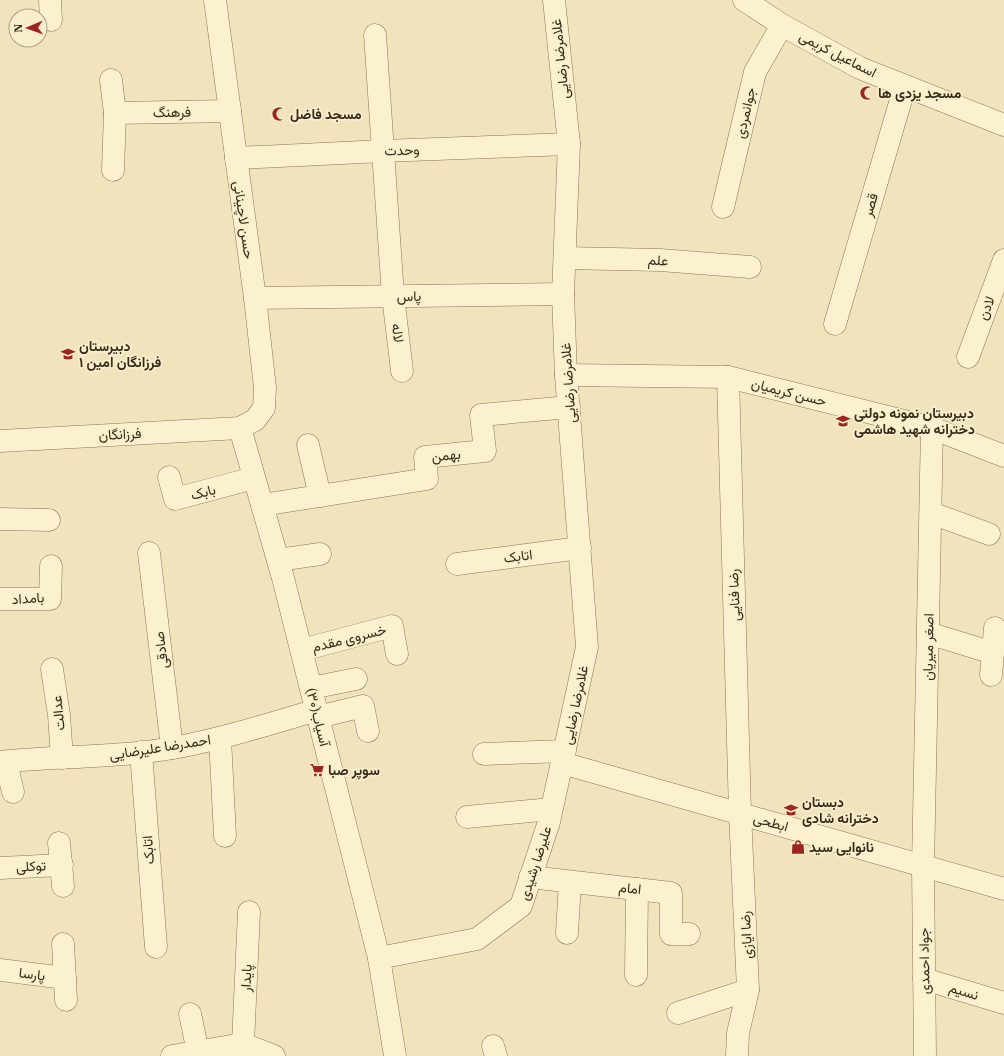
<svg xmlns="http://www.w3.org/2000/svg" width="1004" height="1056" viewBox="0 0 1004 1056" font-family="'IBM Plex Serif',Vazirmatn,serif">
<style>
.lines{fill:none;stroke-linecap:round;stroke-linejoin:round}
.street-casing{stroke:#8a7454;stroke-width:23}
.street{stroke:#fcf1cf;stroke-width:22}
.labels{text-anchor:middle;stroke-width:3.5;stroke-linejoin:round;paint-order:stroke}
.street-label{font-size:14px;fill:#382a1a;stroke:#f8eecc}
.poi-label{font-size:14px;font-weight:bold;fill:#382a1a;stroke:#f8eecc;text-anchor:start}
</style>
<rect width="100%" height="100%" fill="#f1e4bc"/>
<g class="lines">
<defs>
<g id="street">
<path d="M50,0L51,20"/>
<path d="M744,0L782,25L860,68L1004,125"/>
<path d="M375,35L393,296L402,371"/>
<path d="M111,80L115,113L113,170"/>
<path d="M115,113L230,111"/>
<path d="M236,158L383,151L569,144"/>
<path d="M723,207L755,72L782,25"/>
<path d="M565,258L660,260L750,267"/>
<path d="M255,298L563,294"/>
<path d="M835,324L905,86"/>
<path d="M968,357L1004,260"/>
<path d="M566,375L728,377L932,428L1004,456"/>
<path d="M728,377L740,813L748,990L738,1033L737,1056"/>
<path d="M240,428L283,578L379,958L395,1056"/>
<path d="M0,441L240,428L255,420L264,408L265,388L255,298L215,0"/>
<path d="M308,445L320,496"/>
<path d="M169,477L175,499L254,478"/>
<path d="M262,505L427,479L425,457L485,451L481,415L569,407"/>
<path d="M931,513L989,534"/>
<path d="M0,519L49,520"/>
<path d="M149,553L172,748"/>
<path d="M278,560L320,554"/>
<path d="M457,564L580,548"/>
<path d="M0,599H50L51,566"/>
<path d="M928,633L993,653"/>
<path d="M302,650L392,626L397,654"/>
<path d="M52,669L59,715L62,758"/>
<path d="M991,675L995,628"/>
<path d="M311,688L356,679"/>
<path d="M318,717L363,706L368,731"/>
<path d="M220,738L225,836"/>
<path d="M141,752L156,947"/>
<path d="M484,754L565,751"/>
<path d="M0,762C57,756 116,758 173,748C222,739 269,724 317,710"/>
<path d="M6,762L13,792"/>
<path d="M562,763L1004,889"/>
<path d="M467,817L551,809"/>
<path d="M59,843L63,886"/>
<path d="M0,868L62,865"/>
<path d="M530,877L671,893V934H689"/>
<path d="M567,933L570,882"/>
<path d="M63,944L66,1000"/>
<path d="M379,958L477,939L521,906L549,822L587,647L566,375L563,294L569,144L554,0"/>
<path d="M0,970L65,978"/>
<path d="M636,975L637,889"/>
<path d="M924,979L1004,1003"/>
<path d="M678,1013L748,990"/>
<path d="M190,1014L198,1052"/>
<path d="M493,1046L496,1056"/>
<path d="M172,1056L243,1044L274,1056"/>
<path d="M243,1056V1044L249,912"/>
<path d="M925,1056L923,866L932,428"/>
</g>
</defs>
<use href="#street" class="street-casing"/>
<use href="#street" class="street"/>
</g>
<defs>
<symbol id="mosque-bare" viewBox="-9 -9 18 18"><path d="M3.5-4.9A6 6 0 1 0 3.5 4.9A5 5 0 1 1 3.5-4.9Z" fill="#9e251f" stroke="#f8eecc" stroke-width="2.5" paint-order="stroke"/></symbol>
<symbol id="school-bare" viewBox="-9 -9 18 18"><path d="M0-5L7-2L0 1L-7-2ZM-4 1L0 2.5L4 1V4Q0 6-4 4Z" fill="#9e251f" stroke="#f8eecc" stroke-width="2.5" paint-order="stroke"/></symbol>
<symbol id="supermarket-bare" viewBox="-9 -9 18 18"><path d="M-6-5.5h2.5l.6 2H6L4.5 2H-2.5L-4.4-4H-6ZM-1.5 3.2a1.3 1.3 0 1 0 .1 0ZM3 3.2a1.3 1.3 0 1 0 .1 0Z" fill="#9e251f" stroke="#f8eecc" stroke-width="2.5" paint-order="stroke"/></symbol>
<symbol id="shop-bare" viewBox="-9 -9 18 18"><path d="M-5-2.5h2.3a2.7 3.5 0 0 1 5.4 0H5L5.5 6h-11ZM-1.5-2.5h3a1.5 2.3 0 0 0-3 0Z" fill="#9e251f" stroke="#f8eecc" stroke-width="2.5" paint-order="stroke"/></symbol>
</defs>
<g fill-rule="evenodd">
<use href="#mosque-bare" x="857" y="83" width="20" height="20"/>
<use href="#mosque-bare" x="269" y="104" width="20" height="20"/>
<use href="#school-bare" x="58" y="344" width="20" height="20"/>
<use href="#school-bare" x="833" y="411" width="20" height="20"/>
<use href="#supermarket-bare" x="307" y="760" width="20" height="20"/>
<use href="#school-bare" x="781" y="800" width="20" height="20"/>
<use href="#shop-bare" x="788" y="837" width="20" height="20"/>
</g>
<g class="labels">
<g class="street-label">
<text transform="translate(838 54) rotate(27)" y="5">اسماعیل کریمی</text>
<text transform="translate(560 59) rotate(-96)" y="5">غلامرضا رضایی</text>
<text transform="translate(172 112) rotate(-1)" y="5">فرهنگ</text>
<text transform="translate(745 113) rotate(-77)" y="5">جوانمردی</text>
<text transform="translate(402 150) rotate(-2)" y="5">وحدت</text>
<text transform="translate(870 205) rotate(-74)" y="5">قصر</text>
<text transform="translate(244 220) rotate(82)" y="5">حسن لاچینانی</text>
<text transform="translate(658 260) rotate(3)" y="5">علم</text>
<text transform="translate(409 296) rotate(-1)" y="5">پاس</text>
<text transform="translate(986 308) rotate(-69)" y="5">لادن</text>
<text transform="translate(398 333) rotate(83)" y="5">لاله</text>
<text transform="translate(568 383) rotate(-94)" y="5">غلامرضا رضایی</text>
<text transform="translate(789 392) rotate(14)" y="5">حسن کریمیان</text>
<text transform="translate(120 434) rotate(-3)" y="5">فرزانگان</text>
<text transform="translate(446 455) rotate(-6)" y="5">بهمن</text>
<text transform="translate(203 492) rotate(-15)" y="5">بابک</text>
<text transform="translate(518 556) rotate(-7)" y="5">اتابک</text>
<text transform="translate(734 595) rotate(-92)" y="5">رضا فنایی</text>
<text transform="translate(28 598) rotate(-4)" y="5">بامداد</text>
<text transform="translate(349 638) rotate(-14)" y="5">خسروی مقدم</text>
<text transform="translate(928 647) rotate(-89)" y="5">اصغر میریان</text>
<text transform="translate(161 650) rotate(-97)" y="5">صادقی</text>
<text transform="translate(575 705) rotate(-78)" y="5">غلامرضا رضایی</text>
<text transform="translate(58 713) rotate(-96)" y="5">عدالت</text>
<text transform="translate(318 717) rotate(76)" y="5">آسیاب(۳۰)</text>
<text transform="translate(160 747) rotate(-9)" y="5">احمدرضا علیرضایی</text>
<text transform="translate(771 822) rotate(16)" y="5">ابطحی</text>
<text transform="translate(148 850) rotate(-94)" y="5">اتابک</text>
<text transform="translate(535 863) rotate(-72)" y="5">علیرضا رشیدی</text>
<text transform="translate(31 866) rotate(-3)" y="5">توکلی</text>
<text transform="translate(630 888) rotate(6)" y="5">امام</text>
<text transform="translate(746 935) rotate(-93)" y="5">رضا ایازی</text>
<text transform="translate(924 961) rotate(-91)" y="5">جواد احمدی</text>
<text transform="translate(32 974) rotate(7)" y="5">پارسا</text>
<text transform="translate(246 978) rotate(-87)" y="5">پایدار</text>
<text transform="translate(964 991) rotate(17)" y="5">نسیم</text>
</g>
<g class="poi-label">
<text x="878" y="98">مسجد یزدی ها</text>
<text x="290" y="119">مسجد فاضل</text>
<text x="79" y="351">دبیرستان<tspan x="79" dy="16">فرزانگان امین ۱</tspan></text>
<text x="854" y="418">دبیرستان نمونه دولتی<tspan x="854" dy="16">دخترانه شهید هاشمی</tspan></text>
<text x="328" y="775">سوپر صبا</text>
<text x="802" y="807">دبستان<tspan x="802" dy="16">دخترانه شادی</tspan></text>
<text x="809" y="852">نانوایی سید</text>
</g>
</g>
<g transform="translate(28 28) rotate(268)"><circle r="19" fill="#f8eecc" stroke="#aba085"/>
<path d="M0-3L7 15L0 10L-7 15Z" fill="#9e251f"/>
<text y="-6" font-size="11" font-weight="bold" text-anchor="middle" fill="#382a1a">N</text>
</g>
</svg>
